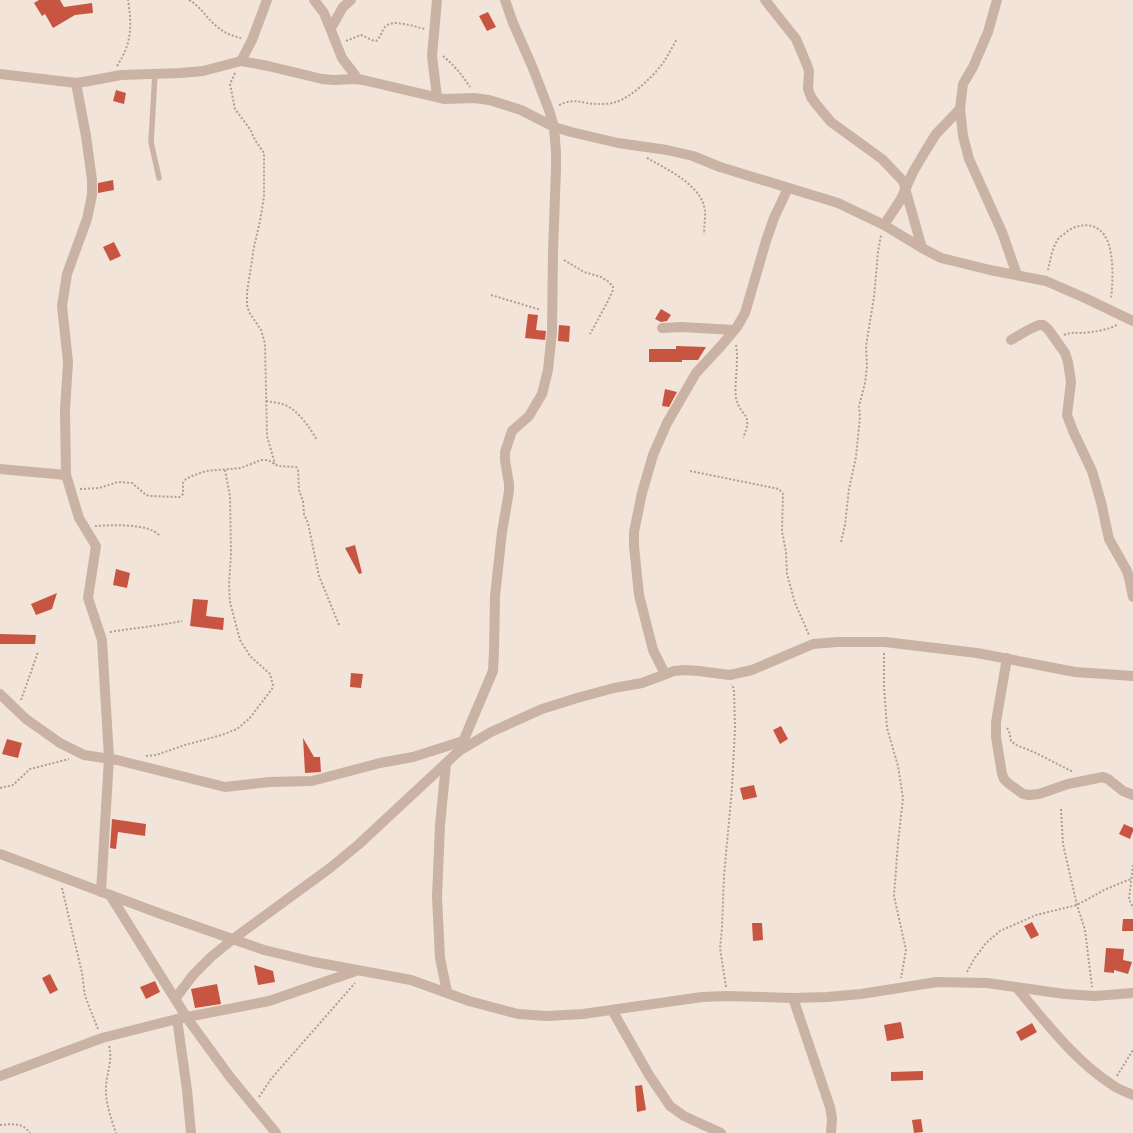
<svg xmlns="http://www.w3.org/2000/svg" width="1133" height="1133" viewBox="0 0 1133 1133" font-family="Arial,sans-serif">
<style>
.building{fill:#c85541}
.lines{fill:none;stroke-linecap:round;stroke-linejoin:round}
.path{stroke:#b59c8f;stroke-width:2;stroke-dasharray:2 2;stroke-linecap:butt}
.lane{stroke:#cab2a5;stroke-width:5.5}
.street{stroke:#cab2a5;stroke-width:10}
</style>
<rect width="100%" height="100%" fill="#f2e4d9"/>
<g class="building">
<path d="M39,0H60L64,7L92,3L93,13L75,15L53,28L45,14L42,16L34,3Z"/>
<path d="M488,12L496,27L487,31L479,16Z"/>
<path d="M116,90L126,93L124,104L113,101Z"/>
<path d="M113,180L114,190L98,193V183Z"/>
<path d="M114,242L121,256L110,261L103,247Z"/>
<path d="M661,309L671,315L667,321L661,322L655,319Z"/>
<path d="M528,314L538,315L536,330L546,331L545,340L525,338Z"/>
<path d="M559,325L570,326L569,342L558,341Z"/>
<path d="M676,346L706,347L698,360H682V362H649V349H676Z"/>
<path d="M665,389L677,392L669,407L662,406Z"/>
<path d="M355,545L362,573L359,574L345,548Z"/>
<path d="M116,569L130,573L127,588L113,585Z"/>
<path d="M57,593L52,609L36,615L31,604Z"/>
<path d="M193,599L208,600L206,616L224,618L223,630L190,626Z"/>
<path d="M0,634L36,635L35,644H0Z"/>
<path d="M351,673L363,674L361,688L350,687Z"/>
<path d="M781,726L788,739L780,744L773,730Z"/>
<path d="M303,738L314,757H320L321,772L305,773Z"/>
<path d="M7,739L22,743L18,758L2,754Z"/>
<path d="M754,785L757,797L743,800L740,788Z"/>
<path d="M112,819L146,824L145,836L118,832L116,849L110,848Z"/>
<path d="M1124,824L1133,828V831L1130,839L1119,834Z"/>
<path d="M1123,919H1133V931H1122Z"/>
<path d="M1032,922L1039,935L1031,939L1024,926Z"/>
<path d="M752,923H762L763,940L753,941Z"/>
<path d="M1106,948L1124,949L1123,960L1132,962L1128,974L1114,970V973L1104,972Z"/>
<path d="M254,965L273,971L275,982L258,985Z"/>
<path d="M50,974L58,990L50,994L42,978Z"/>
<path d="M155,981L160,992L146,999L140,987Z"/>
<path d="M217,984L221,1004L195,1008L191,989Z"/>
<path d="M901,1022L904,1038L887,1041L884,1025Z"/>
<path d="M1032,1023L1037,1032L1021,1041L1016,1032Z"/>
<path d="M923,1071V1080L891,1081V1072Z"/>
<path d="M642,1085L646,1110L637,1112L635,1086Z"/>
<path d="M921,1119L923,1132L914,1133L912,1120Z"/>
</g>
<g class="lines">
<g class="path">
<path d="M189,0C200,6 205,16 214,24C221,31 231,36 241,38"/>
<path d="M346,41L361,35L372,40L376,41C381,37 381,32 385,27C392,18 415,27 425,29"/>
<path d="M443,56C454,65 462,75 470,87"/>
<path d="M117,66C132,43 132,26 128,0"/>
<path d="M235,73L230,84L235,109L250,129L255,140L264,153V197L260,221L254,247L247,292V305L249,312L261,330L265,344L267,436L275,464"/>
<path d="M559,105C576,97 581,104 598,104C604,104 611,104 616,102C631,98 657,73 665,60C669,53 673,46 677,39"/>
<path d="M647,158C665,168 696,183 703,203C707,212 704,224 704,234"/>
<path d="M564,260L584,272L601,277L609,282L613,287V290L607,303L590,334"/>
<path d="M1048,270C1050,261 1052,249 1057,241C1058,238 1061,236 1064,234C1077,222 1099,221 1107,240C1114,254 1113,283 1111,298"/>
<path d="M491,295L541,310"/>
<path d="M1064,335C1071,332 1076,333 1083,333C1094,332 1109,330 1118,324"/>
<path d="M736,345C739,362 734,383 736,398C741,419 754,412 743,438"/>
<path d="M266,401C272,402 279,403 285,405C298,410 310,428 317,440"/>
<path d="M690,471L779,489L783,494L782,531L786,552L787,574L795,603L809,635"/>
<path d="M80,489L99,488L118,482L132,483L145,494L149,496L180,497L183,494V483L186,479L192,476L206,471L241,468L261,460H268L278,466L296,467L298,470L299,490L303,501L304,514L308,523L319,576L339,625"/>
<path d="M95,526C112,525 149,523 160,536"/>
<path d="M841,542L845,525L849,489L856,457L860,417L859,406L865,383L867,366L866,346L874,297L878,252L881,235"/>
<path d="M110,632C134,628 158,626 182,621"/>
<path d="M884,653V686L887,728L898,766L903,798L898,843L894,896L906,950L901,978"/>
<path d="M21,700L38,652"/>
<path d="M1007,728L1009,731L1011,741L1016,745L1034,752L1073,772"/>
<path d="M146,756L156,755L185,745L222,735L237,729L249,719L272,689L273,685L270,674L250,656L240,640L230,602L229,584L231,554L230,496L225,470"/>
<path d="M0,788L13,785L30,769L69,759"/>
<path d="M1061,809L1063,844L1077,905L1085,930L1092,987"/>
<path d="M1133,865L1129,899L1133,908"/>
<path d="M62,888L82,973L85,996L98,1029"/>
<path d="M967,972L974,959L986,943L1000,931L1036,915L1077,905L1106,889L1131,879"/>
<path d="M726,987L720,948L722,928L724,876L732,788L735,728L734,690L732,684"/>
<path d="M109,1046C113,1060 107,1072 106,1086C105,1102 111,1118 116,1133"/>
<path d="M1117,1076L1133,1050"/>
<path d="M259,1097L271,1079L355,983"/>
<path d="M0,1125C12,1124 22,1122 30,1133"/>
</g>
<path class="lane" d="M155,74L151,142L159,178"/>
<g class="street">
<path d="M314,0L324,13L342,58L358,79"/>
<path d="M437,0L432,56L437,97"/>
<path d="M765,0L796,39L807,65L809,71L808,89L811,97L816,104L831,122L882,159L903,181L922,248"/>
<path d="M997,0L988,32L973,67L963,84L960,109L963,136L969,159L1002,232L1017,275"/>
<path d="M331,28L343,7L351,0"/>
<path d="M241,61L252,40L267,0"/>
<path d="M0,74L76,83L89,81L121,75L181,73L203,71L241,61L268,66L322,79L333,80L355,79L363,80L444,99L474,98L489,100L521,110L554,127L571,132L618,143L667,150L693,156L720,167L838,203L884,225L922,248L941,258L990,270L1046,281L1085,298L1133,321"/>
<path d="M76,83L86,136L92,180V195L87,219L67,274L62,306L68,362L65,410L66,475L79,518L96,546L88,598L102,640L109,758L101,892"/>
<path d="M884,225L901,199L913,172L926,150L936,134L960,109"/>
<path d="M662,328L681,327L734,330"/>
<path d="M1011,340L1028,330L1039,325H1043L1048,329L1065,353L1068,362L1071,382L1067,415L1073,431L1092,471L1101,502L1109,539L1127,571L1129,578L1133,597"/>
<path d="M0,469L66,475"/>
<path d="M1007,658L996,722V737L1002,774L1004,779L1008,783L1023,794L1029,795L1039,794L1068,784L1103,777L1108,779L1123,791L1133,795"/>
<path d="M665,674L653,650L639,595L634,546V532L642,493L653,455L667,423L696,373L721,346L737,327L745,313L766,241L774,218L788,188"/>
<path d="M0,694L26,719L60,743L84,755L117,760L225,787L269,782L312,781L380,763L413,757L463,741"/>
<path d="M459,751L493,671L494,651L495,596L502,532L509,491V484L505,460V452L512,431L529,416L542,394L548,370L552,332L553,252L556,169V152L554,127L549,110L532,66L513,23L505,0"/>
<path d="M446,764L440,825L437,897L440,958L447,992"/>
<path d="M0,854L161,914L264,950L314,962L411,980L469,1001L518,1014L547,1016L583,1014L702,997L727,996L793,998L827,997L861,994L937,982L987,983L1065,994L1094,996L1133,993"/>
<path d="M110,895L187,1018L230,1077L276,1133"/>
<path d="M1016,987C1045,1021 1073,1059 1111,1084C1117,1089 1126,1092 1133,1095"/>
<path d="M793,998L830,1107L832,1118L831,1133"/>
<path d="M175,999L193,975L211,957L233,939L330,868L358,845L459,751L491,732L542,709L577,698L614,688L642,683L674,671L685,670L699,671L730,675L752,670L813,644L837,642H885L977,653L1075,672L1133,676"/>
<path d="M612,1010L649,1075L670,1106L684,1116L721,1133"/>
<path d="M177,1019L187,1090L191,1133"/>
<path d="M0,1076L102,1038L177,1019L269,1001L356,971"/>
</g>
</g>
</svg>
